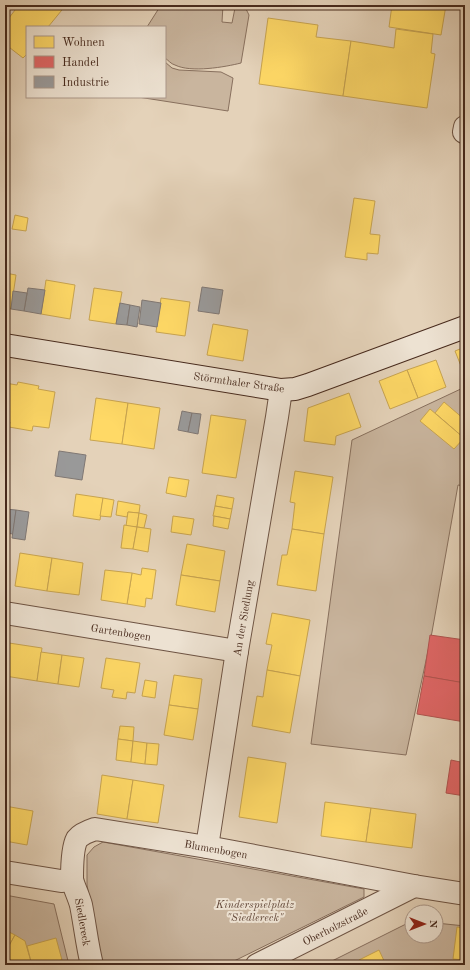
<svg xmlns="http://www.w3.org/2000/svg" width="470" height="970" viewBox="0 0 470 970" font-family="'Old Standard TT',serif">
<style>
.green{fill:#c9b59e;stroke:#88705e}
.homes{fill:#ffd966;stroke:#c8a450}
.shops{fill:#e06666;stroke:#b25450}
.industry{fill:#999;stroke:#807874}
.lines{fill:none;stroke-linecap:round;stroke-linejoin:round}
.street-casing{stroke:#6e5444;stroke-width:24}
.secondary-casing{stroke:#472a1d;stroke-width:24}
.street{stroke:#ede2d2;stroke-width:22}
.secondary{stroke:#ede2d2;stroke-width:22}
.labels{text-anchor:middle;stroke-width:4;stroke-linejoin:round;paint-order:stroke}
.street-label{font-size:11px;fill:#472a1d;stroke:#ede2d2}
.park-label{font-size:11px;font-style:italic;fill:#614637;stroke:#ede2d2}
</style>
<rect width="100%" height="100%" fill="#e4d2b9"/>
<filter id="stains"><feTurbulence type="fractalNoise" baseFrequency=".005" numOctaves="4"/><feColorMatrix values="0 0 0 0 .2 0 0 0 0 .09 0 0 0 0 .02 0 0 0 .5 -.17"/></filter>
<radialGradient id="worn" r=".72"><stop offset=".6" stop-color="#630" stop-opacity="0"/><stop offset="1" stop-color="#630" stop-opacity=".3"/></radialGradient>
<g class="green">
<path d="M161,5H223L222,22L232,23L235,8L246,9L249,15L241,63C225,67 191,73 175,65C171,64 168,60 165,58V27H147Z"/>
<path d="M165,62L172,68L179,70L221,72L233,78L228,111L138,97H165Z"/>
<path d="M465,387V486L458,485L432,632L406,755L311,744L352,440Z"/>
<path d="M103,842L364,889V897L226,965H102L87,885V855L94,847Z"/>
<path d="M5,895L54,904L69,965H5Z"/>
<path d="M412,921V936H436V923L465,926V965H324Z"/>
</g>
<g class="homes">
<path d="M19,5H66L48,27H27V54L23,58L5,44V23Z"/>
<path d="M392,5H446L441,35L389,27Z"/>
<path d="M268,18L318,25L316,37L351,41L343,96L259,84Z"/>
<path d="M396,29L433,34L431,53L435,54L427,108L343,96L351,41L394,48Z"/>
<path d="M354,198L375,201L370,234L380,235L378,254L367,253V260L345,257Z"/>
<path d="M15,215L28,218L26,231L12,229Z"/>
<path d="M5,273L16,275L11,309L5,308Z"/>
<path d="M46,280L75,285L70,319L41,314Z"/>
<path d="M94,288L122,292L116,324L89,320Z"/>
<path d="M161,298L190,302L185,336L156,332Z"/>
<path d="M213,324L248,330L243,361L207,355Z"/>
<path d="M465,347V376L455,351Z"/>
<path d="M436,360L446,387L418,398L407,370Z"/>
<path d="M407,370L418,398L390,409L379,381Z"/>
<path d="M18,382L39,386L38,389L55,392L49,428L33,426L32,431L9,427L10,422L5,421V383L17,385Z"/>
<path d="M349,393L361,427L336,436L335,445L304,441L308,408Z"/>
<path d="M96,398L128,403L122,444L90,440Z"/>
<path d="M444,402L465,420V439L435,413Z"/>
<path d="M128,403L160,408L154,449L122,444Z"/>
<path d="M430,409L464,438L454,449L420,421Z"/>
<path d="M211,415L246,420L236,478L202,473Z"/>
<path d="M295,471L333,477L324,534L292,529L295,503L290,502Z"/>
<path d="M169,477L189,480L186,497L166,493Z"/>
<path d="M76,494L103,498L100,520L73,516Z"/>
<path d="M217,495L234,498L232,509L215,506Z"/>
<path d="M103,498L114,500L111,517L100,516Z"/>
<path d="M118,501L140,505L139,513L128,512L127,517L116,515Z"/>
<path d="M215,506L232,509L230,519L213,516Z"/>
<path d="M128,512L139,513L137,527L126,526Z"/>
<path d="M139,513L147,515L144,528L137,527Z"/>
<path d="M173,516L194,519L191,535L171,532Z"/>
<path d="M214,516L230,519L228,529L213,526Z"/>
<path d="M124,525L137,527L133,549L121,548Z"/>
<path d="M137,527L151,529L148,552L133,549Z"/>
<path d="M292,529L324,534L316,591L277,585L282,555H287Z"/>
<path d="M187,544L225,551L220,581L181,575Z"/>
<path d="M20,553L52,558L47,591L15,586Z"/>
<path d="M52,558L83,563L79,595L47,591Z"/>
<path d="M142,568L156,570L152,599L146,598L145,607L127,604L132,573L141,575Z"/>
<path d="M105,570L132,573L127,604L101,600Z"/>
<path d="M181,575L220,581L215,612L176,605Z"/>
<path d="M272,613L310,620L300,676L267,670L272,645L266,644Z"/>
<path d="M9,643L42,648L37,681L5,676Z"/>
<path d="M41,652L62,655L58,684L37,681Z"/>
<path d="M62,655L84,658L79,687L58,684Z"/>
<path d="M106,658L140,663L135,693L127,692L126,699L112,697L114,690L101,688Z"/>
<path d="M267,670L300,676L290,733L252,726L257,696L263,697Z"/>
<path d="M174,675L202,679L198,709L169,705Z"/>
<path d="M145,680L157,682L155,698L142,696Z"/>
<path d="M169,705L198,709L193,740L164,735Z"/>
<path d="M120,726L134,727L133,741L118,739Z"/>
<path d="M118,739L133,741L131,762L116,760Z"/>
<path d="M133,741L147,743L145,764L131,762Z"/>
<path d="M147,743L159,744L157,765L145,764Z"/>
<path d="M248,757L286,763L277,823L239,817Z"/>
<path d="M102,775L133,780L127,819L97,814Z"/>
<path d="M133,780L164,785L158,823L127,819Z"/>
<path d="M325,802L371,808L366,842L321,836Z"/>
<path d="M5,806L33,811L27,845L5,841Z"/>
<path d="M371,808L416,814L412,848L366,842Z"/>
<path d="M457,927L465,928V960L453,959Z"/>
<path d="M5,930L15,935L5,953Z"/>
<path d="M15,935L25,941L32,965H19L5,957V953Z"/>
<path d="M56,938L62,960L42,965H32L27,946Z"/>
<path d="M379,950L386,965H361L359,960Z"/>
<path d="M62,960L63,965H42Z"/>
</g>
<g class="shops">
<path d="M430,635L465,640V672L463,683L424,676Z"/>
<path d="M424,676L465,683V722L417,714Z"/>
<path d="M451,760L465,763V796L446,793Z"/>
</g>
<g class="industry">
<path d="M202,287L223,290L219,314L198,311Z"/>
<path d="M28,288L45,290L41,314L24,311Z"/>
<path d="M13,291L27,293L24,311L11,309Z"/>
<path d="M142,300L161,303L157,327L139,324Z"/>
<path d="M120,303L130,305L127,325L116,324Z"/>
<path d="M130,305L140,307L137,327L127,325Z"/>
<path d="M182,411L192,413L188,432L178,430Z"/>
<path d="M192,413L201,414L198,434L188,432Z"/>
<path d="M59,451L86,455L82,480L55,476Z"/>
<path d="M5,509L16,510L13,534L5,533Z"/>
<path d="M16,510L29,512L25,540L12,538Z"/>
</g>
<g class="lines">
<defs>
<g id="street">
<path d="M464,132L465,127"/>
<path d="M5,613L237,651"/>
<path d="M207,847L237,651L277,417L281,390"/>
<path d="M5,872L61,881L72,880"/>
<path d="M92,965C87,945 85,925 81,905C79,897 73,885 72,879C72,869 72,848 77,839C81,834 89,831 95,829L207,847L414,886L465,894"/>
<path d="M257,965L414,886"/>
</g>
<path id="secondary" d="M5,345L281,390L295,389L308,385L465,327"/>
</defs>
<use href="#street" class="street-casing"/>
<use href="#secondary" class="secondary-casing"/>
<use href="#street" class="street"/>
<use href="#secondary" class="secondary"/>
</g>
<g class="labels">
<g class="street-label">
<text transform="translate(239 382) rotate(8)" y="4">Störmthaler Straße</text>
<text transform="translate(243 618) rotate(-80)" y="4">An der Siedlung</text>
<text transform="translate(121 632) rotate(9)" y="4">Gartenbogen</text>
<text transform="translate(216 849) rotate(10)" y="4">Blumenbogen</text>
<text transform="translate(83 922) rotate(80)" y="4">Siedlereck</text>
<text transform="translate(335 926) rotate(-27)" y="4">Oberholzstraße</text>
</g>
<g class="park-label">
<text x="255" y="908">Kinderspielplatz<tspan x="255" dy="13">"Siedlereck"</tspan></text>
</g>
</g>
<rect width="470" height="970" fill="none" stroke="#e4d2b9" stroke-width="20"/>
<rect x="6" y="6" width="458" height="958" fill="none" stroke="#472a1d" stroke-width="2"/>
<rect x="10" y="10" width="450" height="950" fill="none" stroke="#472a1d"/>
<rect x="26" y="26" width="140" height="72" fill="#ede2d2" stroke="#ab988a"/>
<rect x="34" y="36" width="20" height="12" fill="#ffd966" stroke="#ab988a"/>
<text x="62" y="46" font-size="12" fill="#472a1d">Wohnen</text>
<rect x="34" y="56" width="20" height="12" fill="#e06666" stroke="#ab988a"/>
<text x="62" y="66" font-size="12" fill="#472a1d">Handel</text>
<rect x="34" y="76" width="20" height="12" fill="#999999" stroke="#ab988a"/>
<text x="62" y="86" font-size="12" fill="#472a1d">Industrie</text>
<g transform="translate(424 924) rotate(90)"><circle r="19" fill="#ede2d2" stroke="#ab988a"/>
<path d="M0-3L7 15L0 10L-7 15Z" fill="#8f2418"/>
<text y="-6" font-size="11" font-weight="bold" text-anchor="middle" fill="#472a1d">N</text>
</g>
<rect width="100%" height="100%" filter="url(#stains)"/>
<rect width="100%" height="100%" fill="url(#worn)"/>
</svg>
